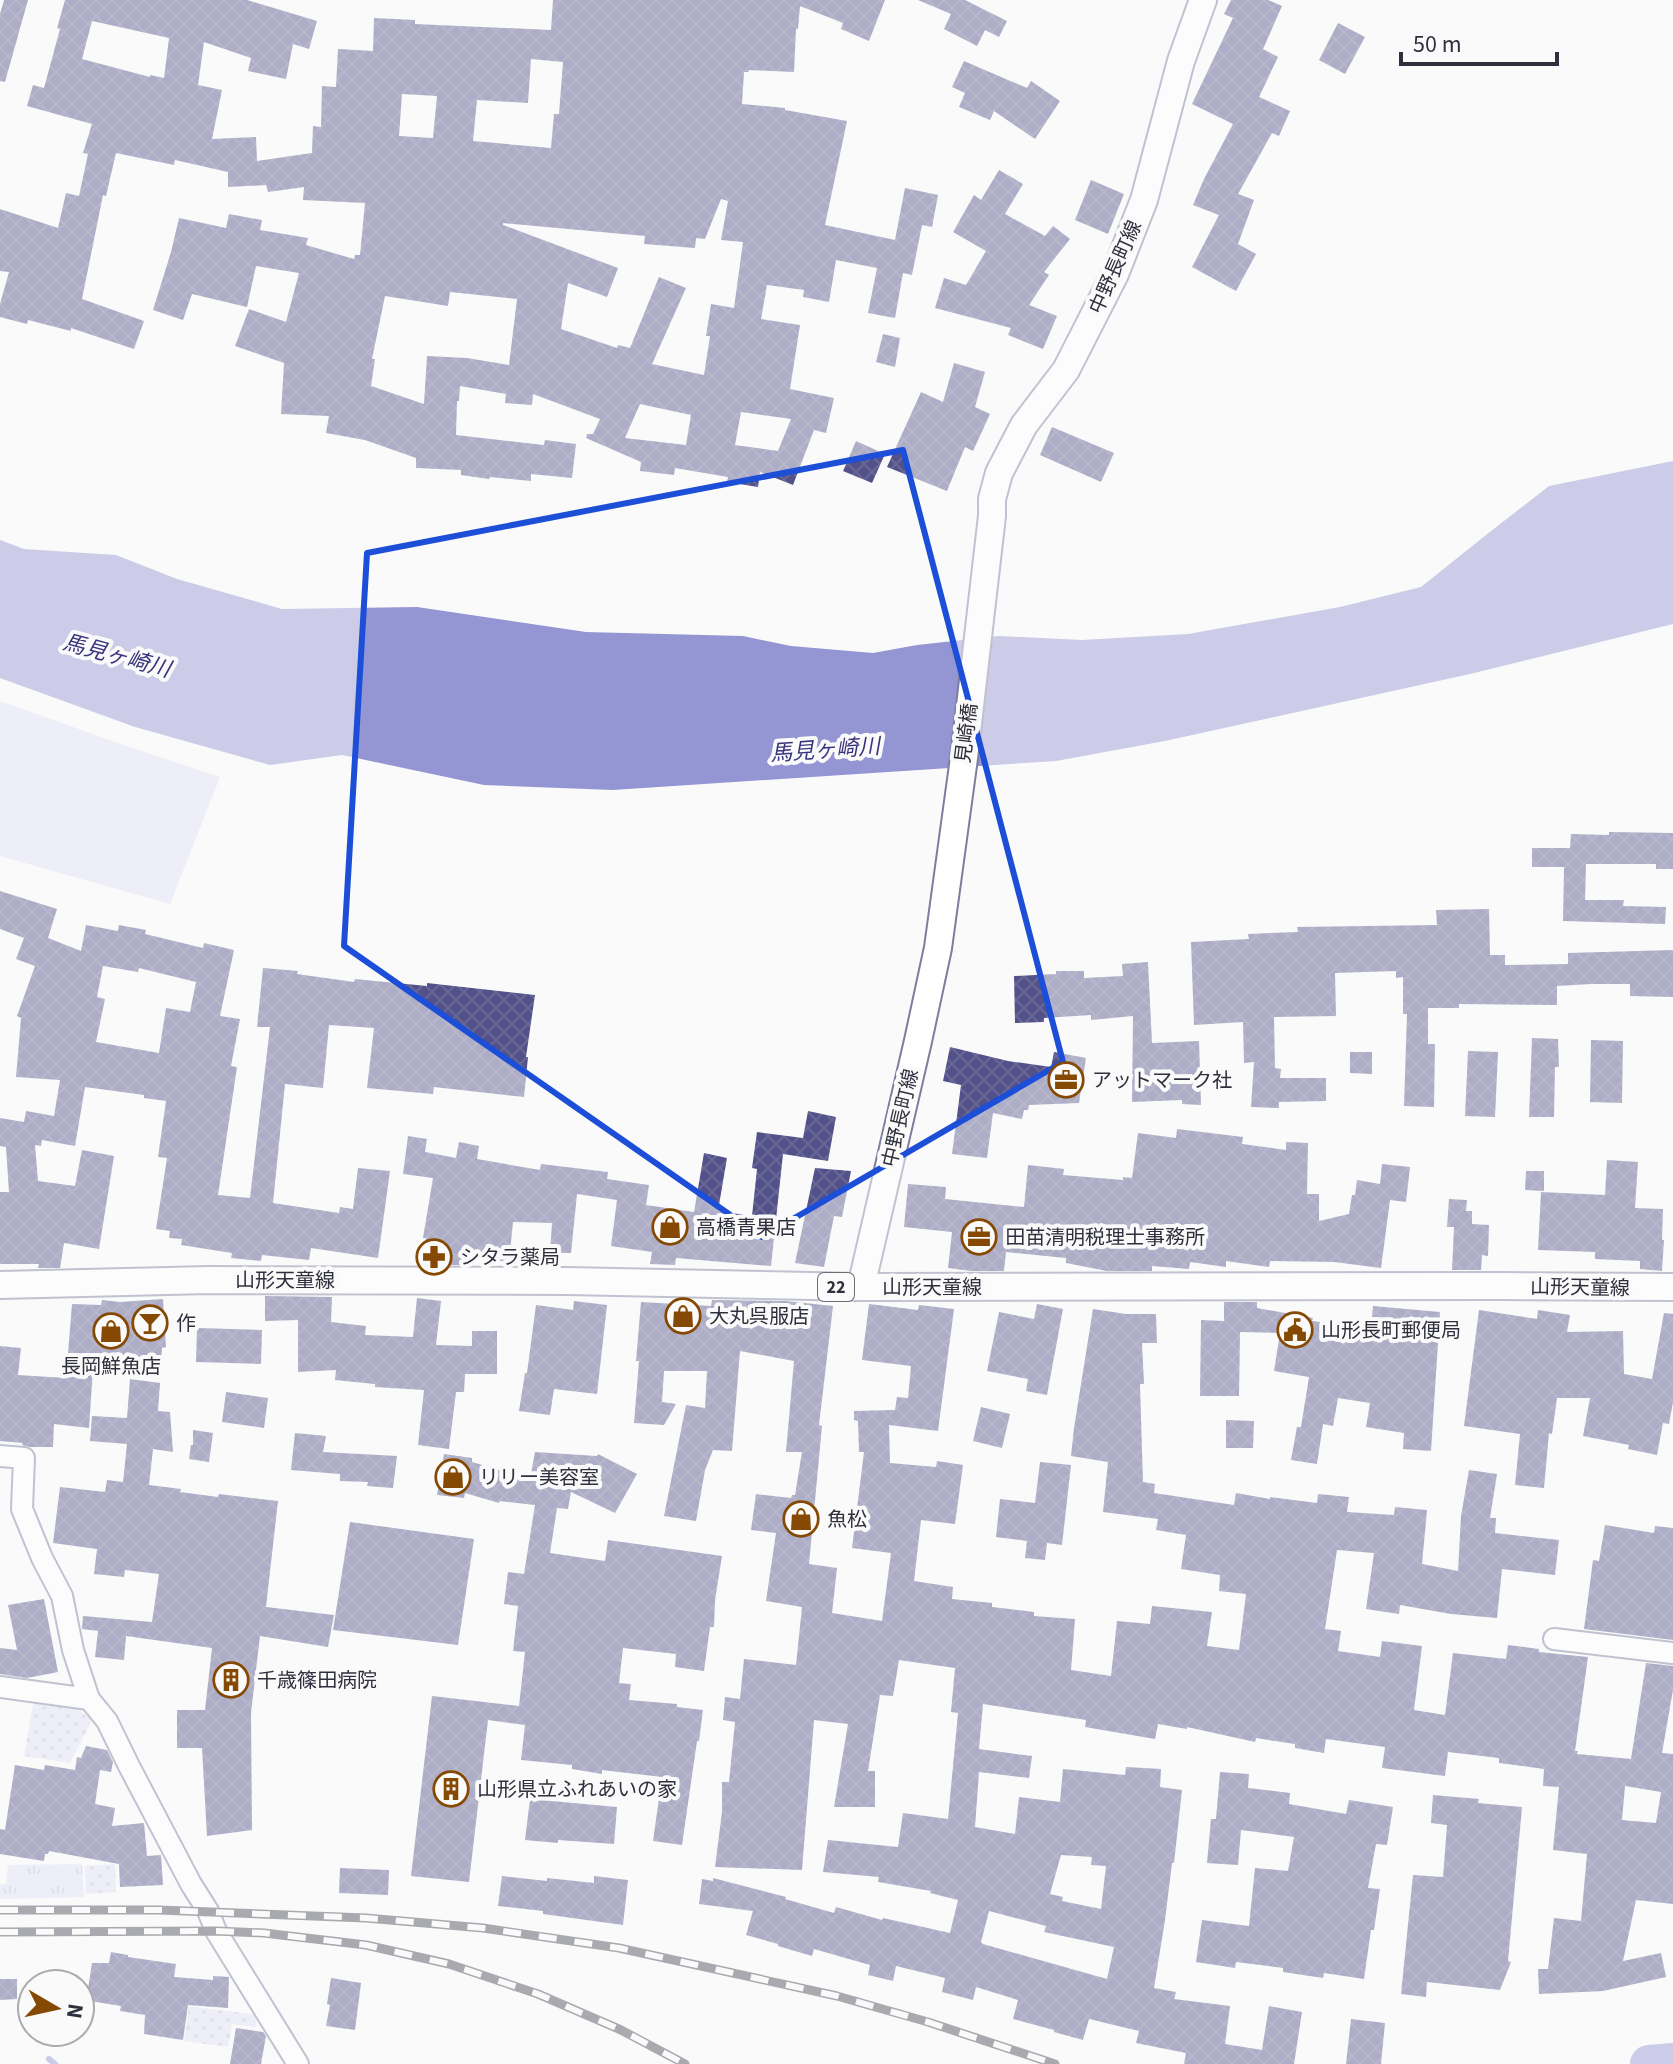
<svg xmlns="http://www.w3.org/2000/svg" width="1673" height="2064" viewBox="0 0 1673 2064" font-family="'Source Sans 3','Noto Sans JP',sans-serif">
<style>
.grass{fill:url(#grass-tufts)}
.garden{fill:url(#garden-dots)}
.pitch{fill:#dfe0f6}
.water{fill:#9495d3}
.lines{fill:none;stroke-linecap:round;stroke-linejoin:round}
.stream{stroke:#9495d3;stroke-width:6}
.river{stroke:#9495d3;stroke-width:38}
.building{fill:url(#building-cross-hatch);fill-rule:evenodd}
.minor-casing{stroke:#7d7e9e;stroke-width:24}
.major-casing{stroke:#7d7e9e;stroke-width:30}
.minor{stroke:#fff;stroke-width:20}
.major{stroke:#fff;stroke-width:26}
.rail-casing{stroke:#484954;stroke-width:9}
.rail{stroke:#fafafa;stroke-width:6;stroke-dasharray:18;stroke-linecap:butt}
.marked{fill:none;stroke:#1d4ed8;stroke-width:6;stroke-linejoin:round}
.labels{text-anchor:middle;stroke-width:8;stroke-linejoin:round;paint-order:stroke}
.shield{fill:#fafafa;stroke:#6c6d76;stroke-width:2}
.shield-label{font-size:18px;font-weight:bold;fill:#2f303d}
.street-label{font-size:20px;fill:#2f303d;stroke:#fafafa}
.poi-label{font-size:20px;fill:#2f303d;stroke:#fafafa;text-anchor:start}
.water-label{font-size:22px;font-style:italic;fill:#3a337d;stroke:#fafafa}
</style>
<defs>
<pattern id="grass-tufts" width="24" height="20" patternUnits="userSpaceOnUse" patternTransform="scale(2)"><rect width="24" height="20" fill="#dfe0f6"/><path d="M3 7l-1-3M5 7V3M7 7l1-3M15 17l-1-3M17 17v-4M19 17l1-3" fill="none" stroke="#c0c0d4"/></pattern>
<pattern id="garden-dots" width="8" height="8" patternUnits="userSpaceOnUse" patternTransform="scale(2)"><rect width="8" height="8" fill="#dfe0f6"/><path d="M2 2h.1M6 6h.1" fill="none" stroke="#c0c0d4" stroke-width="1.8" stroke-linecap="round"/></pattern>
<pattern id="building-cross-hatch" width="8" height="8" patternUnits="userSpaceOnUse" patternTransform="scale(2)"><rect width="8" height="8" fill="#525189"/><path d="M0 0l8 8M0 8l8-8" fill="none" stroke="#686795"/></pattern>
</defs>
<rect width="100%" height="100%" fill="#fafafa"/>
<path class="grass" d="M82,1864L84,1897L0,1899V1884H6L8,1865Z"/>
<g class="garden">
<path d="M34,1699L72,1705L92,1720L70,1763L24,1756Z"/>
<path d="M115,1864L116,1892L86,1894L85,1866Z"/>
<path d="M189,2006L257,2015L256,2027L232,2024L228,2047L184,2041Z"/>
</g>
<path class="pitch" d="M0,701L118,743L220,777L170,904L0,856Z"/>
<path class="water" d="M1673,461V624L1470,674L1165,741L1056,761L613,790L484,785L342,755L270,765L135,727L0,678V540L24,549L116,555L177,579L282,609L417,607L586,632L743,636L791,646L873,653L917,645L999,636L1082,640L1188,634L1340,607L1421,587L1486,535L1549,486Z"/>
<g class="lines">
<path class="stream" d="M49,2059L55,2064"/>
<path class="river" d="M1649,2064L1673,2062"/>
</g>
<g class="building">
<path d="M4,0H28L5,82L0,81V14Z"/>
<path d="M65,0H247L317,21L309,49L293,44L286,79L248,71L251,58L204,42L198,85L222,90L212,139L256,137L257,161L312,153L313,126L321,127L322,86L336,87L338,49L373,51L374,18L415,20V24L551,30L553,0H885L869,41L841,29L843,23L800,6L798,29H796L794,72L749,70L748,72H744L742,104L785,108V110L847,121L825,225L895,240L905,188L938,195L932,227L922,225L912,275L903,273L895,318L868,313L877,268L836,260L829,302L803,297L804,290L767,285L761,319L800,325L790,389L834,398L826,433L814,430L793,485L760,472L758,487L727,482L728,477L675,468L674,475L640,471L641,462L586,438L587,434H593L600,419L533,394L532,405L505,403L506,394L460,386L459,401H457L456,435L544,445L545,440L576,444L572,478L531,474V481L490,477L489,479L461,475V470L416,468V458L365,440L326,433L329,416L281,414L284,363L235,346L249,309L286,322L299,273L256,266L247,307L192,294L183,320L153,310L171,252L179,218L226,228L229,214L262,220L260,230L308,238L306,245L354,259L355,255H360L365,203L303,200L304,187L268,192L266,185L228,187V172L175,160L174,165L116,153L106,196L103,195L82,299L144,321L134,349L71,328V331L28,320L27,324L0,317V304L9,272L0,271V209L58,228L66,193L79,196L88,154L83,153L92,124L27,106L33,85L44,88L60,29L57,28ZM92,21L169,38L164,78L150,75V77L82,59ZM531,59L563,62L559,114H554L551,148L473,141L477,100L528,103ZM402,94L437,96L433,138L399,136ZM721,199L728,201L721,240L743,242L734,308L711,304L706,336H710L704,375L652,364L686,288L659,277L630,348L618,345L617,348L561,329L568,283L607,297L618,268L503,225V223L645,236L644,244L695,248L696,238L705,239ZM450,292L517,299L509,365L467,358L427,356L424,404L371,386L375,359H372L385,296L448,306ZM640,404L691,415L686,445L625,438ZM741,412L791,419L778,451L735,445Z"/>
<path d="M918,0H965L1007,21L999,37L985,30L977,46L944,29L951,14Z"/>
<path d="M1231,0H1268L1282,6L1263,49L1278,57L1259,97L1290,111L1279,136L1272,133L1238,194L1254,200L1238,244L1256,254L1236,291L1192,267L1219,215L1193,205L1204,179L1233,124L1192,104L1233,18L1224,14Z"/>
<path d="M1338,23L1365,37L1345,74L1319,60Z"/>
<path d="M964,61L1027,88L1031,81L1060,101L1035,139L994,111L990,120L959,107L965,93L952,87Z"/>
<path d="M999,170L1023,184L1005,214L1045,236L1053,226L1070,239L1044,272L1049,275L1029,305L1057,316L1043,349L1008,335L1011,328L935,308L944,278L966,285L986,251L953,232L974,195L981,200Z"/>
<path d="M1091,180L1124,194L1108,234L1075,220Z"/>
<path d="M883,334L900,338L895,367L876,362Z"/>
<path d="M954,363L985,372L975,407L990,414L973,451L965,447L947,491L887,467L921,392L943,402Z"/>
<path d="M1052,427L1114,453L1101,482L1040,455Z"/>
<path d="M856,441L885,454L872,483L843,471Z"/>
<path d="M1609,832L1673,833V869H1656V864H1586L1585,900H1624L1623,906L1666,907L1665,924L1563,921L1564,867H1532V848H1570L1571,834L1609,835Z"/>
<path d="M0,891L57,909L48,938L81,951L86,925L118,931L119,925L146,930L145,934L203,948L204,943L234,950L220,1016L240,1019L231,1066L237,1067L218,1195L250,1198L270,1027H257L263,968L298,971L297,974L354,982L355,979L427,986V983L535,995L526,1057H528L524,1097L434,1087L433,1094L367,1088L374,1028L329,1025L323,1088L285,1084L273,1203L339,1213L340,1207L353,1209L358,1168L390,1171L378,1258L311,1248L309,1260L262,1255L261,1261L231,1258L232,1253L181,1245L182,1239L169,1238L170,1231L156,1229L167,1158L158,1157L166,1101L144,1098V1095L85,1087L75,1146L42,1140L41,1146L35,1145L38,1181L75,1186L82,1150L114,1156L99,1249L64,1243L60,1268H38L39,1264H0V1192H9L6,1147L0,1146V1118L24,1122L26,1111L54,1116L60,1080L16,1077L21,1018L17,1016L35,966L16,959L24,938L0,929ZM103,966L138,972L139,968L196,982L190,1012L166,1008L159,1053L96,1042L105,999L97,997Z"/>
<path d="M1489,909L1490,955H1505V965L1568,964V953L1673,950V997L1630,996V984H1591L1557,986V1005L1459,1004V1008H1428V1044H1435L1434,1107L1404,1106L1407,1014H1403V977L1396,978V971L1335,973L1336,1016L1274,1017L1275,1068L1281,1069L1280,1078H1326V1101L1279,1102V1108L1251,1107L1254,1062L1244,1063L1243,1022L1194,1025L1191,942L1249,939L1248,934L1298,932L1297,927L1437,925L1436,910Z"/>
<path d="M1148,962L1152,1043L1199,1041L1201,1105L1182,1104V1100L1132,1102L1133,1016L1091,1020V1015L1044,1018V1022L1015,1023L1014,976L1056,974V971H1084V978L1123,976L1122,964Z"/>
<path d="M1532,1038L1558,1039L1559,1067H1555L1554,1117H1529Z"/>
<path d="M1591,1040L1623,1041L1622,1103L1590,1102Z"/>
<path d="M950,1047L1008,1061L1051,1067L1054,1052L1086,1058L1079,1103L1029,1105L1028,1110H1024L1022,1119L993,1113L987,1158L952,1154L961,1085L943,1081Z"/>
<path d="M1468,1051L1498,1052L1495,1117L1465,1116Z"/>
<path d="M1350,1052H1372V1074L1350,1073Z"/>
<path d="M808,1111L836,1117L828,1161L783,1154L771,1266L676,1258L675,1265L650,1264L652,1252L611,1246L617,1200L577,1194L571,1253H550L552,1223L513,1222L509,1262L464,1257V1265H423L426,1238H423L433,1178L403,1174L408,1136L427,1139L425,1152L456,1158L459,1142L479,1146L477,1159L540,1170L541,1164L608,1172L607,1179L649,1185L646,1205L694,1212L704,1153L727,1158L718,1211L752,1216L757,1169L752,1168L757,1132L803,1138Z"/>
<path d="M1177,1129L1243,1137L1242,1144L1286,1150V1142L1308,1143L1307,1194H1319V1221L1349,1214L1352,1195H1355L1357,1180L1380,1184L1382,1164L1410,1167L1406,1202L1390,1200L1381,1268L1334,1262L1270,1261L1269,1267L1226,1261V1267L1190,1262L1189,1269L1152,1266V1271H1107L1066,1263V1258L1006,1252L1004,1271H971L948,1268L952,1232L904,1227L908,1184L946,1187L945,1199L1024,1207L1028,1165L1064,1169L1063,1175L1123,1180V1177L1132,1178L1138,1133L1176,1138Z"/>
<path d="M1607,1160L1638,1162L1635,1208L1663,1209L1662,1240H1664L1662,1271L1640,1269V1261L1595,1259V1252L1538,1250L1541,1192L1605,1195Z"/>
<path d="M815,1168L851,1171L842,1217L834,1216L824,1267L795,1263Z"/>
<path d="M1526,1171H1544V1191L1525,1190Z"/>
<path d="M1449,1199L1467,1200L1466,1211H1472V1224L1489,1225L1488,1256L1482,1255L1481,1270H1452L1454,1227H1447Z"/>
<path d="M265,1296L332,1297L331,1322L366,1326L365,1335L413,1337L417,1298L441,1301L436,1345L472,1346V1331H497V1374H465L464,1392H456L449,1449L418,1445L424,1390L375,1387V1384L335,1380L336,1370L298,1372V1320L265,1321Z"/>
<path d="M163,1299L166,1347L162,1348L161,1361L140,1360L139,1371L93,1369L89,1428L54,1424L53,1447H30L22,1445L23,1443L0,1441V1346L21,1348L18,1375L66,1378L72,1304L101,1305L102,1300L120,1302Z"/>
<path d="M712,1300L786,1301L833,1306L819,1425L822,1426L809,1564L837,1568L832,1613L882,1621L891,1553L852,1548L864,1452H859L858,1421L854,1420V1411L895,1410L897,1397L908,1398L911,1366L862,1360L869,1304L918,1310L919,1305L954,1309L938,1431L889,1425L890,1463L936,1467L937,1461L963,1465L955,1524L921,1520L914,1581L953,1587L952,1599L992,1603V1607L1034,1612V1616L1075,1619L1071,1670L1111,1676L1117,1621L1150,1624L1152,1606L1212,1612L1207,1646L1239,1650L1246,1594L1219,1591L1220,1575L1181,1569L1186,1535L1156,1530L1158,1519L1103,1512L1108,1462L1071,1456L1074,1428L1093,1309L1126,1314H1156L1157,1343H1142L1144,1384H1140L1143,1482L1155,1484L1154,1493L1234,1505L1236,1493L1270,1499V1497L1317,1503L1318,1494L1349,1497L1347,1512L1394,1515L1395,1507L1427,1510L1422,1564L1458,1571L1461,1516L1469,1470L1497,1474L1490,1518H1496L1495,1533L1559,1540L1555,1575L1502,1569L1497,1618L1451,1614L1400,1605L1399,1614L1366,1609L1374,1553L1337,1550L1325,1629L1341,1631L1338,1651L1380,1657L1382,1641L1422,1646L1414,1710L1445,1715L1453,1653L1506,1659L1508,1645L1539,1649V1652L1588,1657L1575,1751H1578L1577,1754L1631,1759L1646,1663L1673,1666V1690L1662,1753L1673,1754V1904L1636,1900L1623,1961L1661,1953L1666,1977L1603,1991L1539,1994L1538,1969H1548L1554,1918L1581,1921L1587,1854L1553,1850L1559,1787L1543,1786L1544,1769L1499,1763V1758L1448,1752L1445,1776L1382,1768L1385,1747L1326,1739L1324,1753L1295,1748V1744L1256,1738L1255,1742L1187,1727V1729L1158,1724L1155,1739L1085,1727L1086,1720L983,1704L979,1749L1032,1756L1029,1778L979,1772L975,1827L1015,1834L1019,1797L1060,1802L1063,1769L1125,1775L1126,1767L1161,1769L1160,1787L1182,1790L1174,1863H1172L1165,1920L1154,1988L1176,1992L1174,1999L1230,2006L1225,2044L1262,2050L1269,2006L1302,2012L1294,2064H1184L1186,2053L1136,2043L1139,2031L1089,2019L1083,2040L1054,2032V2030L1013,2019L1018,2000L976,1987L973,2000L942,1992L945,1978L896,1966L893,1981L868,1975L870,1965L814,1949L812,1956L778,1946V1944L746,1935L753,1911L699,1904L702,1879L713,1881V1878L786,1897L785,1899L834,1913L836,1907L882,1920L883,1918L950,1933L958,1900L930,1893L931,1891L878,1882L879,1877L823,1872L828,1840L898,1847L903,1813L948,1819L958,1713L951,1712L955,1668L899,1660L893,1696L880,1695L868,1771H875V1807H834L848,1724L814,1720L802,1870L715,1867L722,1812V1782H729L735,1722L723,1720L725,1697L740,1699L744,1659L796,1665L802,1607L766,1601L776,1533L751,1530L756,1494L791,1498L792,1495H795L802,1452H786L794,1361L740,1351L732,1451L713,1450L705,1470L696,1521L664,1516L686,1405L705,1408L707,1371H664L662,1402L676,1404L664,1425L634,1423L639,1361H636L641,1302L711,1306ZM1625,1786L1661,1792L1656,1823L1622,1820ZM1061,1855L1092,1857L1091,1865L1106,1866L1101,1909L1062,1901L1063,1897L1050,1894ZM989,1911L1046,1926L1044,1932L1114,1947L1107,1979L983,1944L981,1942Z"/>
<path d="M574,1301L607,1305L597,1394L554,1389L550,1415L519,1411L525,1373H527L536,1305L573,1310Z"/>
<path d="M1224,1302H1257V1308L1313,1318L1312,1321L1371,1328L1373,1306L1440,1312L1431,1451L1403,1449L1404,1433L1366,1427L1370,1403L1338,1398L1333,1426L1323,1424L1317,1464L1291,1460L1297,1427H1301L1309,1377L1274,1371L1280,1333L1240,1332L1239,1396H1200L1201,1320L1224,1321Z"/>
<path d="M1037,1304L1063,1309L1047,1395L1026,1391L1028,1379L987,1371L999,1312L1034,1319Z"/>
<path d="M1479,1310L1537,1319L1538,1310L1570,1315L1567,1332L1623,1331L1624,1374L1652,1379L1664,1313L1673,1314V1402L1669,1424L1663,1423L1657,1455L1628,1449L1629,1445L1583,1436L1590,1398H1557L1552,1434L1549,1433L1544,1488L1515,1485L1520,1434L1464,1426Z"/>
<path d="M197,1328L262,1330L261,1364L196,1362Z"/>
<path d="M130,1379L160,1383L158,1411L170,1412L173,1452L153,1449L149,1485L181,1489L180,1492L218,1497L219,1494L278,1501L266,1607L334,1615L328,1647L260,1636L251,1713L252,1830L207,1836L202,1748H177V1710H205L212,1648L126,1636L124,1660L95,1657L98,1631L82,1629L83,1616L152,1622L159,1574L125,1570L124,1577L94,1574L97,1549L53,1543L60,1487L105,1492L107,1480L123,1482L127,1444L90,1441L92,1416L127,1418Z"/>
<path d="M226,1392L268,1398L264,1428L222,1422Z"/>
<path d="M981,1407L1010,1414L1002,1448L973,1441Z"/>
<path d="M1226,1420L1254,1421L1253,1448H1226Z"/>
<path d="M193,1430L213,1433L209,1462L189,1459L191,1445H193Z"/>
<path d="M295,1433L326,1436L323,1452L397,1456L393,1488L367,1486L368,1482L340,1481V1474L291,1470Z"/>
<path d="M535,1452L597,1456L598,1454L637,1474L615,1513L571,1492L568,1509L557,1508L550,1553L605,1561L608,1540L722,1556L715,1600L714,1627H710L704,1671L675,1667L676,1654L623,1648L619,1683L631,1684L629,1700L677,1704V1707L703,1710L699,1741H697L682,1845L653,1841L662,1777L602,1770V1774L572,1769V1765L521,1760L525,1725L488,1720L469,1882L411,1876L432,1696L519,1706L525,1652L513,1651L518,1606L504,1604L508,1572L524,1574L535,1505L500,1501L499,1503L465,1493L464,1498L437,1495L444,1454L472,1458V1462L530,1479Z"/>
<path d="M1040,1462L1071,1465L1062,1545L1047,1543L1045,1560L1025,1558L1027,1541L996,1537L1000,1499L1035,1503Z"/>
<path d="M350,1522L474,1539L458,1645L333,1630Z"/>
<path d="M1605,1525L1654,1533L1655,1526L1673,1528V1640L1584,1629L1593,1560L1599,1561Z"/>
<path d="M44,1599L58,1672L27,1678L0,1674V1648L17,1650L8,1605Z"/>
<path d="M86,1746L107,1750L113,1762L111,1772L100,1770L95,1804L115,1808L112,1826L144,1823L147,1856L161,1855L163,1885L120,1887L119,1864L49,1851L48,1854H45L44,1861L0,1854V1829L5,1830L15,1765L44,1770L45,1765L75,1770L77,1757L81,1758Z"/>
<path d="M1220,1772L1249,1774L1248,1788L1290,1793L1289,1804L1346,1814L1349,1800L1393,1807L1387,1845L1376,1844L1368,1888L1380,1889L1374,1930H1371L1364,1979L1324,1973L1323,1978L1283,1972V1968L1236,1962L1235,1968L1196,1962L1202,1920L1249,1926L1255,1868L1288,1871L1294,1837L1241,1830L1238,1865L1207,1863L1211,1819H1216Z"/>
<path d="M1433,1795L1479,1799L1478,1803L1522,1807L1508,1961L1511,1962L1500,1990L1427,1982L1426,1997L1401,1994L1413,1875L1443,1877L1447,1825L1431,1823Z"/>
<path d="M530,1799L617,1807L614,1844L558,1840V1843L525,1840Z"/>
<path d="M340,1868L389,1870L388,1895L339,1893Z"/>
<path d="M502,1876L547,1881V1878L594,1883V1876L628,1880L623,1925L543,1914V1911L498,1906Z"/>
<path d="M111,1952L128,1955V1957L176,1964L174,1977L213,1980V1976L229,1977L228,2008L188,2005L183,2040L144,2034L145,2015L120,2011L121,2006L90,2001L91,1995H87L92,1963H109Z"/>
<path d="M331,1978L361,1983L355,2030L326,2026L330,2005L327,2004Z"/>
<path d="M0,1979H17V1999L0,2000Z"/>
<path d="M1351,2019L1385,2023L1381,2064H1346Z"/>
<path d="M236,2028L263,2032L266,2036L261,2064H230Z"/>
</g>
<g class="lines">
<defs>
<g id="minor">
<path d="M0,1456L24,1458L22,1509L42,1558L62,1596L73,1650L89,1699"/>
<path d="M1554,1639L1673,1653"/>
<path d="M0,1687L89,1699L107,1721L129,1766L191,1884L208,1911L216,1931L298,2064"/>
</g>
<g id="major">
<path d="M0,1285L209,1280L567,1281L861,1287L1502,1286L1673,1287"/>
<path d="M861,1287L918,1041L938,948L964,758L992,516V499L999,473L1024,425L1066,370L1115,274L1144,200L1181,61L1203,0"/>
</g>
</defs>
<use href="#minor" class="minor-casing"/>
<use href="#major" class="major-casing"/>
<use href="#minor" class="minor"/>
<use href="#major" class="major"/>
<defs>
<g id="rail">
<path d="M0,1910H159L366,1918L483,1928L619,1948L837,1996L928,2022L1055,2064"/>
<path d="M0,1932L216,1931L264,1933L366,1945L449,1964L538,1994L621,2030L685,2064"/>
</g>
</defs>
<use href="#rail" class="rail-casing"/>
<use href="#rail" class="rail"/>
</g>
<path d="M0 0H1673V2064H0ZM903,450L1063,1062L762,1237L344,946L367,553Z" fill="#fafafa" fill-opacity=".55" fill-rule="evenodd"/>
<path class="marked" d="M903,450L1063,1062L762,1237L344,946L367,553Z"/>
<defs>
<symbol id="office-ring" viewBox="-11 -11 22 22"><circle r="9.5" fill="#fafafa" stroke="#854903" stroke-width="1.5"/><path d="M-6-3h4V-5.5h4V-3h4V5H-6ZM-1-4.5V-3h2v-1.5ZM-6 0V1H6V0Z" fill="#854903"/></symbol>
<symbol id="shop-ring" viewBox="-11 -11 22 22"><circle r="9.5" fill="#fafafa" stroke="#854903" stroke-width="1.5"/><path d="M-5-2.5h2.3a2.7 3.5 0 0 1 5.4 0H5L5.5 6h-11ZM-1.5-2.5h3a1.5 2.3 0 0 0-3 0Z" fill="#854903"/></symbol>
<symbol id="pharmacy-ring" viewBox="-11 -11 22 22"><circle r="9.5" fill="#fafafa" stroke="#854903" stroke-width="1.5"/><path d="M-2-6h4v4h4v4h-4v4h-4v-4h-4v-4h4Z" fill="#854903"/></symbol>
<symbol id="bar-ring" viewBox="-11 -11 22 22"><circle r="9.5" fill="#fafafa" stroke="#854903" stroke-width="1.5"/><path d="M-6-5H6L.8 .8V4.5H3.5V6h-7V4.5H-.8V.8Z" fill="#854903"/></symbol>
<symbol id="civic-ring" viewBox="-11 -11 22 22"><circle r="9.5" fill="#fafafa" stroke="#854903" stroke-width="1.5"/><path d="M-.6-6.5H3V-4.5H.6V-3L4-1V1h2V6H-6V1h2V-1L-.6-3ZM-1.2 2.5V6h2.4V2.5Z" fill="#854903"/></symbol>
<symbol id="building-ring" viewBox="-11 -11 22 22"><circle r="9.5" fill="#fafafa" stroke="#854903" stroke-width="1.5"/><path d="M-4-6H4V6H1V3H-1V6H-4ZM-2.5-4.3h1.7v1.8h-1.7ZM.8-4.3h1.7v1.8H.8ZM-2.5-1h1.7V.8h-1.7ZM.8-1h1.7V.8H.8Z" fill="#854903"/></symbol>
</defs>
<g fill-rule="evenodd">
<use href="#office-ring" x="1046" y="1060" width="40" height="40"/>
<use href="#shop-ring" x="650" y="1207" width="40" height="40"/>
<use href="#office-ring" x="959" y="1217" width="40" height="40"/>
<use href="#pharmacy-ring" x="414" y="1237" width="40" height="40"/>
<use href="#shop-ring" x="663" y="1296" width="40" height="40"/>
<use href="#bar-ring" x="130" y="1303" width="40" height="40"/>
<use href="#civic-ring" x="1275" y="1310" width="40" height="40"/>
<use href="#shop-ring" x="91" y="1311" width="40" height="40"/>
<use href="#shop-ring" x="433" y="1457" width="40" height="40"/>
<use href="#shop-ring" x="781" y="1499" width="40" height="40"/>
<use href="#building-ring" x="211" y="1660" width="40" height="40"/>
<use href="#building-ring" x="431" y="1769" width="40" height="40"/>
</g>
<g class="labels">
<rect class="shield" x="818" y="1273" width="36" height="28" rx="6"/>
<g class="shield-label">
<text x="836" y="1293">22</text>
</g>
<g class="street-label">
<text transform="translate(1115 267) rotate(-66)" y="7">中野長町線</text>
<text transform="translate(966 733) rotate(-83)" y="7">見崎橋</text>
<text transform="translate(900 1118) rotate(-77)" y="7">中野長町線</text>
<text x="285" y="1287">山形天童線</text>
<text x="932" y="1294">山形天童線</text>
<text transform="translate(1580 1287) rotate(1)" y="7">山形天童線</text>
</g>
<g class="poi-label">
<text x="1092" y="1087">アットマーク社</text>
<text x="696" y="1234">高橋青果店</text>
<text x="1005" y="1244">田苗清明税理士事務所</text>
<text x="460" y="1264">シタラ薬局</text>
<text x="709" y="1323">大丸呉服店</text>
<text x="176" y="1330">作</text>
<text x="1321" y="1337">山形長町郵便局</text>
<text x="111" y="1373" text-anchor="middle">長岡鮮魚店</text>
<text x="479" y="1484">リリー美容室</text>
<text x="827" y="1526">魚松</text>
<text x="257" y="1687">千歳篠田病院</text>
<text x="477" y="1796">山形県立ふれあいの家</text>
</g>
<g class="water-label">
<text transform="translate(117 655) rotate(15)" y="8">馬見ヶ崎川</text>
<text transform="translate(825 749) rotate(-4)" y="8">馬見ヶ崎川</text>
</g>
</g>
<g transform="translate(56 2008) rotate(99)"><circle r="38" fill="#fafafa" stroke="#a9a9ae" stroke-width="2"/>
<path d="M0-6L14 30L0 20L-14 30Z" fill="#854903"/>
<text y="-12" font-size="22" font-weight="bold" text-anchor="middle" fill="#2f303d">N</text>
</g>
<path d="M1401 52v12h156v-12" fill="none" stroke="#2f303d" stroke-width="4"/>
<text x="1413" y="52" font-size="24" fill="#2f303d" stroke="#fafafa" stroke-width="6" paint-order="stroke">50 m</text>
</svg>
